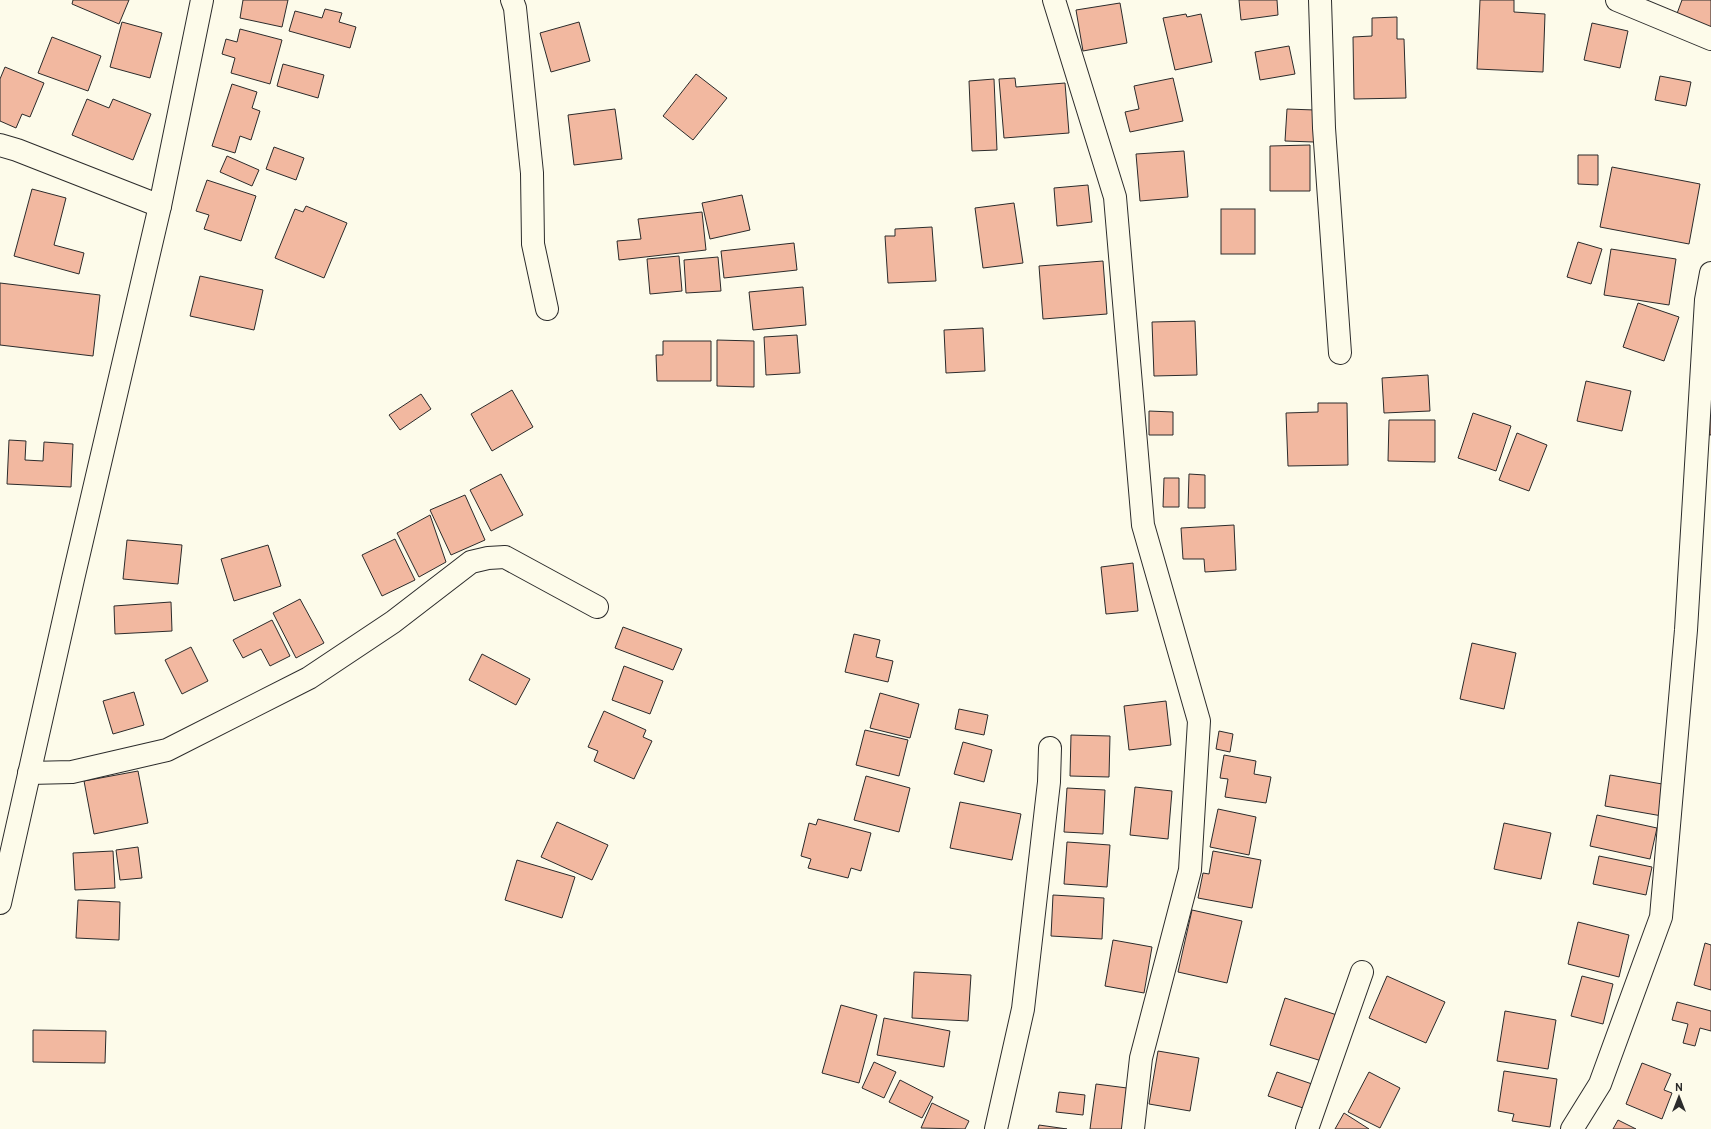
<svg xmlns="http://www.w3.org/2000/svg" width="1711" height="1129" viewBox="0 0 1711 1129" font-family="Overpass,sans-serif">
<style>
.building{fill:#f2b8a0;stroke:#2b2b2b}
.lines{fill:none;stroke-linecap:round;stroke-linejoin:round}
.minor-casing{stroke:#2b2b2b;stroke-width:24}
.minor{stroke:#fdfbea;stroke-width:22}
</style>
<rect width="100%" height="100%" fill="#fdfbea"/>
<g class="building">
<path d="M73,0H129L119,24L72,4Z"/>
<path d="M243,0H288L282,27L240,18Z"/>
<path d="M1239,0H1277L1278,15L1241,20Z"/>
<path d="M1480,0H1514V12L1545,14L1543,72L1477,69Z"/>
<path d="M1682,0H1711V31L1675,19Z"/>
<path d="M1120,3L1127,43L1083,51L1076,10Z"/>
<path d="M325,9L342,13L339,22L356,27L350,48L289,31L295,11L322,18Z"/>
<path d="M1186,14L1187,17L1201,14L1212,62L1175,70L1163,18Z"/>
<path d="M1397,17V39H1404L1406,98L1354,99L1353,37L1372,36V18Z"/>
<path d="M122,22L162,33L150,78L110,67Z"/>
<path d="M579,22L590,61L551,72L540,33Z"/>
<path d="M1592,23L1628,31L1620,68L1584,60Z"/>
<path d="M240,29L282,40L270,84L231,73L235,58L222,54L226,39L237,42Z"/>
<path d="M52,37L101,56L88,91L38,73Z"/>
<path d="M1289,46L1295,74L1260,80L1255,52Z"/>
<path d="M283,64L324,75L318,98L277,86Z"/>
<path d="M5,67L44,83L30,117L22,114L16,128L0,121V79Z"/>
<path d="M696,74L727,98L693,140L663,116Z"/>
<path d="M1660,76L1691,82L1686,106L1655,100Z"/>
<path d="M1015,78L1016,87L1065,83L1069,133L1004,138L999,79Z"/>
<path d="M1173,78L1183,121L1130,132L1125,112L1139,109L1134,86Z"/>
<path d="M994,79L997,150L972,151L969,81Z"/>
<path d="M232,84L257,92L252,108L260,111L251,140L240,136L235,153L212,146Z"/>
<path d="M87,99L109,108L113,99L151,114L133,160L72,135Z"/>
<path d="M615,109L622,159L574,165L568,115Z"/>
<path d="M1287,109L1315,110L1314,142L1285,141Z"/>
<path d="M1310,145V191H1270V146Z"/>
<path d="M274,147L304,158L296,180L266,169Z"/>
<path d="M1184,151L1188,197L1140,201L1136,154Z"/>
<path d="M1578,155H1598V185L1578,184Z"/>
<path d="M227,156L259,170L252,186L220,172Z"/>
<path d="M1612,167L1700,184L1689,244L1600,227Z"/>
<path d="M207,180L256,196L241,241L204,229L209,215L196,211Z"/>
<path d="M1088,185L1092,222L1057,226L1054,188Z"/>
<path d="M32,189L66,198L54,245L84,253L79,274L14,256Z"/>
<path d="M742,195L750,230L710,239L702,203Z"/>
<path d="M1014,203L1023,263L983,268L975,208Z"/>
<path d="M306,206L347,223L324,278L275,258L295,209L303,212Z"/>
<rect x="1221" y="209" width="34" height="45"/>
<path d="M702,212L706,250L619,260L617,241L641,239L638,219Z"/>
<path d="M932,227L936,281L888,283L885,236H895V229Z"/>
<path d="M1578,242L1602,249L1591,284L1567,277Z"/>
<path d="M794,243L797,270L724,278L721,251Z"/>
<path d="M1611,249L1676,259L1669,305L1604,295Z"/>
<path d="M679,256L682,291L650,294L647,259Z"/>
<path d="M718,257L721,291L686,293L684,260Z"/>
<path d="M1103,261L1107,314L1043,319L1039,266Z"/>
<path d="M200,276L263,290L254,330L190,316Z"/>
<path d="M0,283L100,295L93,356L0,345Z"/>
<path d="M803,287L806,325L753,330L749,292Z"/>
<path d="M1638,303L1679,317L1664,361L1623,347Z"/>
<path d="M1195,321L1197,375L1154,376L1152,322Z"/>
<path d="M983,328L985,371L946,373L944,330Z"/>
<path d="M797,335L800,373L766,375L764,337Z"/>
<path d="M717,340L754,341V387L717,386Z"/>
<path d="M663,341H711V381H657L656,355H663Z"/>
<path d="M1428,375L1430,411L1384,413L1382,378Z"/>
<path d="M1586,381L1631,391L1622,431L1577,421Z"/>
<path d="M512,390L533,427L492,451L471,414Z"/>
<path d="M421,394L431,409L400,430L389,415Z"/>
<path d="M1318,403H1347L1348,465L1288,466L1286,413L1318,412Z"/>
<path d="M1711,408V435L1705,434Z"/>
<path d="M1149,411L1173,412V435H1149Z"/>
<path d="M1473,413L1511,426L1496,471L1458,458Z"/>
<path d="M1389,420H1435V462L1388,461Z"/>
<path d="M1517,433L1547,445L1529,491L1499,480Z"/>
<path d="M9,440L26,441L25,460L43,461L44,442L73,444L71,487L7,484Z"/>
<path d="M501,474L523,515L491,531L470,490Z"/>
<path d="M1189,474L1205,475V508H1188Z"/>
<path d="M1164,478H1179V507H1163Z"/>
<path d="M465,495L485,540L451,555L430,510Z"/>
<path d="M430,515L446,562L419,577L397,533Z"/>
<path d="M1234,525L1236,570L1205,572L1204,559H1183L1181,528Z"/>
<path d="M395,539L415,580L382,596L362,555Z"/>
<path d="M127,540L182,545L178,584L123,579Z"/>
<path d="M268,545L281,586L234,601L221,559Z"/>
<path d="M1133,563L1138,611L1106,614L1101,567Z"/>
<path d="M300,599L324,643L296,658L273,613Z"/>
<path d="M171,602L172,631L115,634L114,606Z"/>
<path d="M272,620L290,656L270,666L261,649L243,658L233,640Z"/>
<path d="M623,627L682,649L673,670L615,648Z"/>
<path d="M854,634L880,640L876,657L893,661L888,682L845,672Z"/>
<path d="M1472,643L1516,653L1504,709L1460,699Z"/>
<path d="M191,647L208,681L182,694L165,660Z"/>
<path d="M482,654L530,679L516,705L469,680Z"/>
<path d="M624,666L663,681L650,714L612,700Z"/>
<path d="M134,692L144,725L113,734L103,701Z"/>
<path d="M880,693L919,704L910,738L870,728Z"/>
<path d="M1166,701L1171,745L1129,750L1124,706Z"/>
<path d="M959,709L988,715L984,735L955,729Z"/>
<path d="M604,711L646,730L643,737L652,741L634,779L594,761L598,751L588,747Z"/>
<path d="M865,730L908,740L899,776L856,765Z"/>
<path d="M1219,731L1233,734L1230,752L1216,749Z"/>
<path d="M1071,735L1110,736L1109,777L1070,776Z"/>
<path d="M963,742L992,750L984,782L954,774Z"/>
<path d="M1224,755L1256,761L1254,774L1271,777L1266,803L1225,797L1228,779L1220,778Z"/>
<path d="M138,771L148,823L94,834L84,781Z"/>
<path d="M1610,775L1668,785L1662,816L1605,806Z"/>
<path d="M866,776L910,788L899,832L854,820Z"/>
<path d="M1135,787L1172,791L1168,839L1130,835Z"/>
<path d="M1067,788L1105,790L1103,834L1064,832Z"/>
<path d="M960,802L1021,814L1012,860L950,848Z"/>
<path d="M1218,809L1256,817L1249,855L1210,847Z"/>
<path d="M1597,815L1657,828L1650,859L1590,846Z"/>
<path d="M818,819L871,833L861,871L851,868L848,878L808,868L811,859L801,856L809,823L816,825Z"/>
<path d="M557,822L608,845L592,880L541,857Z"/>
<path d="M1504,823L1551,833L1541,879L1494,869Z"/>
<path d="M1067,842L1110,845L1107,887L1064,884Z"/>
<path d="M138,847L142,878L120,880L116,850Z"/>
<path d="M113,851L115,888L75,890L73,853Z"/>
<path d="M1213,851L1261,860L1252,908L1198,898L1203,873L1209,874Z"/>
<path d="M1599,856L1652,867L1646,895L1593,884Z"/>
<path d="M517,860L575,877L562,918L505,900Z"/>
<path d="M1053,895L1104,898L1102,939L1051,936Z"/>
<path d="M78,900L120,902L119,940L76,938Z"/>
<path d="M1192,910L1242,921L1227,983L1178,972Z"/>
<path d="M1578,922L1629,935L1619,977L1568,964Z"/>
<path d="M1113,940L1152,947L1144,993L1105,986Z"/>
<path d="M1705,943L1711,945V990L1694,985Z"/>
<path d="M914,972L971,975L968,1021L912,1018Z"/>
<path d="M1387,976L1445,1002L1426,1043L1369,1018Z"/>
<path d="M1582,976L1613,984L1603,1024L1571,1016Z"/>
<path d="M1285,998L1340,1016L1325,1062L1270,1045Z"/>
<path d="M1677,1002L1711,1011V1031L1700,1028L1695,1046L1683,1043L1688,1024L1672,1020Z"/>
<path d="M841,1005L877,1015L859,1083L822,1073Z"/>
<path d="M1505,1011L1556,1020L1548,1069L1497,1061Z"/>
<path d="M884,1018L950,1031L944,1067L877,1055Z"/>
<path d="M33,1030L106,1031L105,1063L33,1062Z"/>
<path d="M1158,1051L1199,1058L1190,1111L1149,1104Z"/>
<path d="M874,1062L896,1072L884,1098L862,1088Z"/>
<path d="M1642,1063L1671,1074L1664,1090L1672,1093L1662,1119L1626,1104Z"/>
<path d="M1504,1071L1557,1079L1550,1127L1512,1121L1514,1114L1498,1111Z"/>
<path d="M1277,1072L1312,1084L1303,1108L1268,1096Z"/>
<path d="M1369,1072L1400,1088L1380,1128L1348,1112Z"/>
<path d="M900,1080L933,1097L922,1118L889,1102Z"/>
<path d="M1096,1084L1127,1088L1122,1129H1090Z"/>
<path d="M1059,1092L1085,1095L1083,1115L1056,1112Z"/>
<path d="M932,1103L969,1121L965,1129L921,1128Z"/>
<path d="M1344,1113L1369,1129H1335Z"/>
<path d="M1618,1120L1636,1129H1613Z"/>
<path d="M1039,1125L1067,1129H1038Z"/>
</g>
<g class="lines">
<defs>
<g id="minor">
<path d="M512,0L515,8L532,173L533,244L547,309"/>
<path d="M1054,0L1115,197L1143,525L1199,721L1190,870L1141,1058L1133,1129"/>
<path d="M1320,0L1324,128L1340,353"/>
<path d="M1617,0L1711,39"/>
<path d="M0,145L17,150L160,206"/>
<path d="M29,773L72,772L167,750L309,678L393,622L471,562L488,558L505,557L597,607"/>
<path d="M0,903L73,579L160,206L202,0"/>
<path d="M996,1129L1023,1009L1049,782L1050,748"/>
<path d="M1307,1129L1362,972"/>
<path d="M1572,1129L1600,1084L1661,917L1686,630L1706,300L1711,273"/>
</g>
</defs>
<use href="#minor" class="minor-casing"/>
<use href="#minor" class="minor"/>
</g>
<g transform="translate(1679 1097)" stroke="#fdfbea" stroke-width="3" paint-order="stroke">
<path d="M0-3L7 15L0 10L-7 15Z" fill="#2b2b2b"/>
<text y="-6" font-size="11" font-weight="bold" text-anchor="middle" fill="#2b2b2b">N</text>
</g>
</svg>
